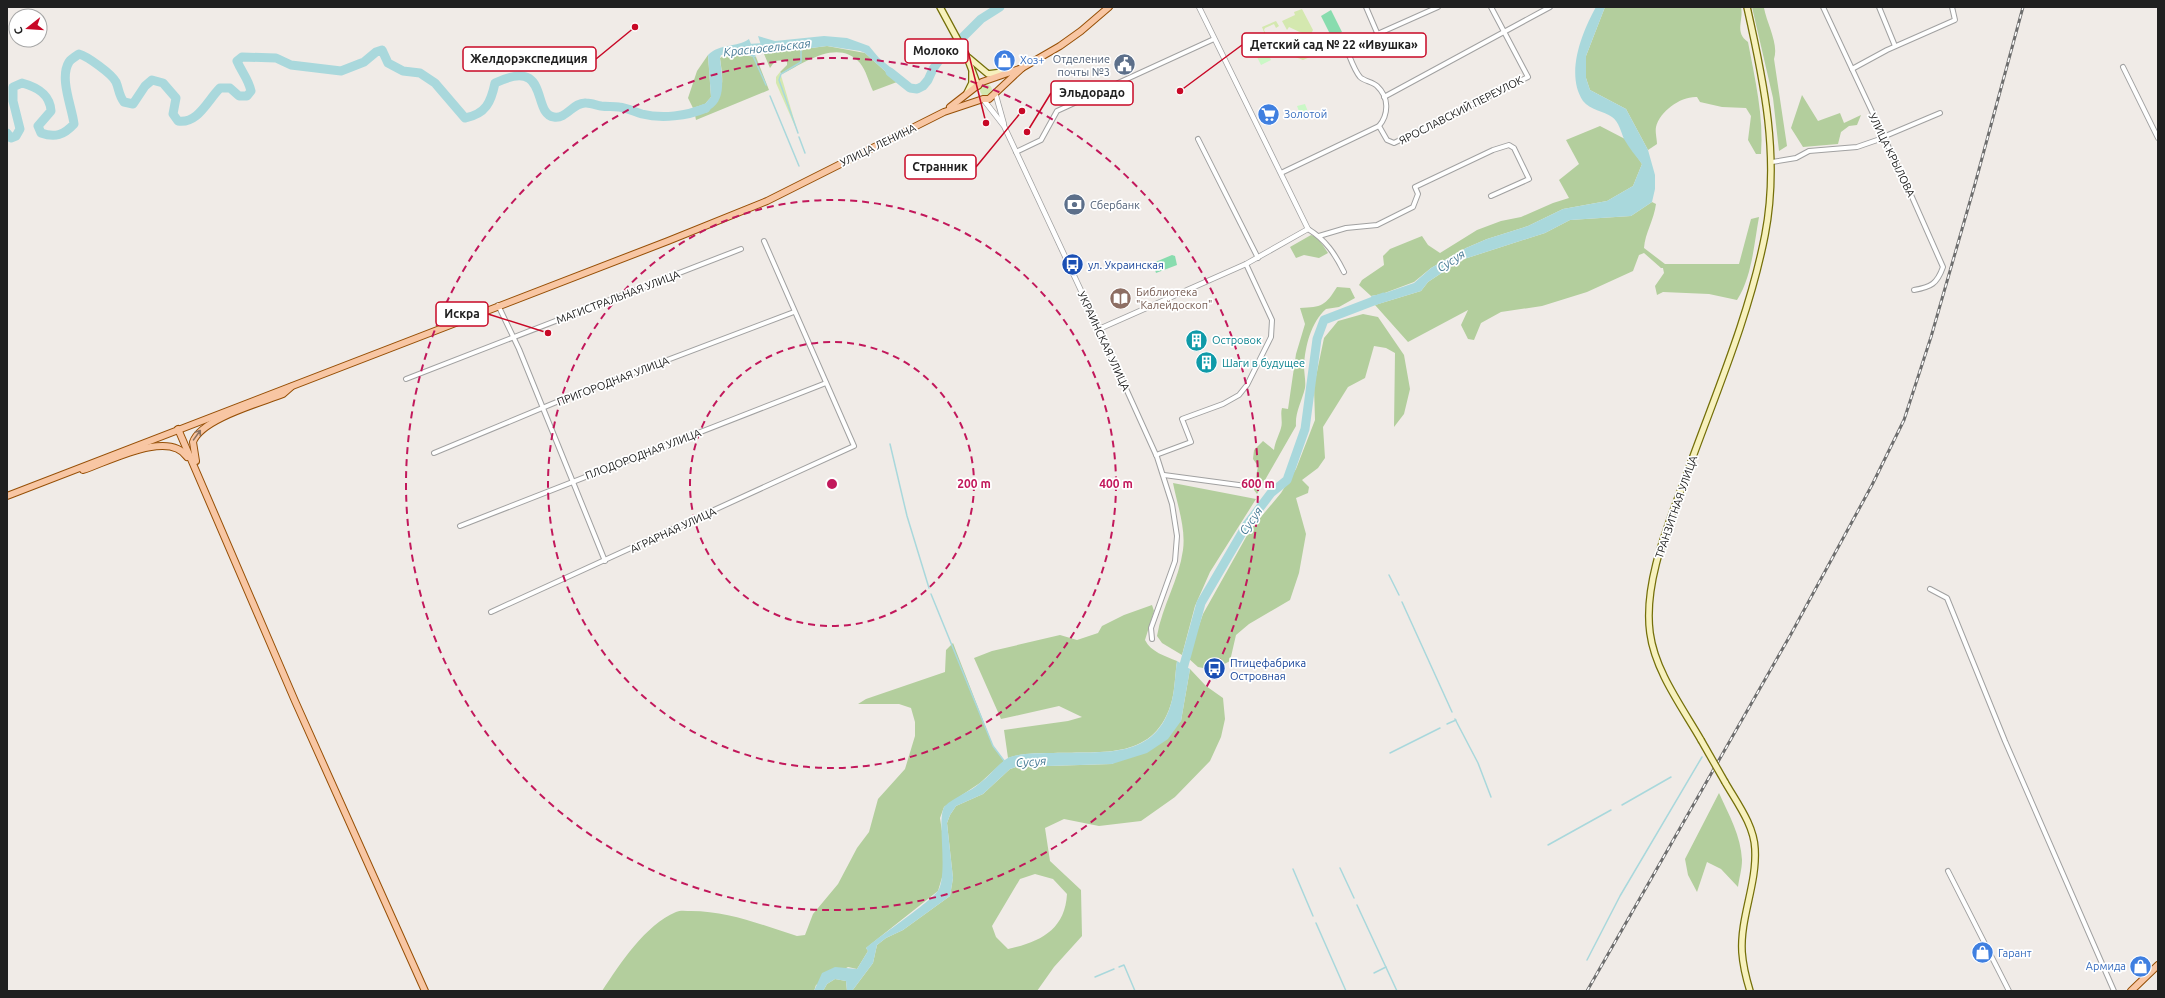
<svg xmlns="http://www.w3.org/2000/svg" width="2165" height="998" viewBox="0 0 2165 998" font-family="Ubuntu,sans-serif">
<style>
.grass{fill:#d4e8af}
.forest{fill:#b3ce9d;fill-rule:evenodd}
.park{fill:#caf8c6}
.pitch{fill:#88dcae}
.water{fill:#a9d8dc}
.lines{fill:none;stroke-linecap:round;stroke-linejoin:round}
.stream{stroke:#a9d8dc;stroke-width:1.5}
.river{stroke:#a9d8dc;stroke-width:9}
.minor-casing{stroke:#a1a1a1;stroke-width:6}
.tertiary-casing{stroke:#a1a1a1;stroke-width:6}
.secondary-casing{stroke:#746f09;stroke-width:8}
.primary-casing{stroke:#964f06;stroke-width:8}
.minor{stroke:#fff;stroke-width:4}
.tertiary{stroke:#fff;stroke-width:4.5}
.secondary{stroke:#f7f1bd;stroke-width:5.5}
.primary{stroke:#f8c6a3;stroke-width:6}
.rail-casing{stroke:#6e6e6e;stroke-width:3}
.rail{stroke:#fff;stroke-width:1.5;stroke-dasharray:4.5;stroke-linecap:butt}
.secondary-bridge-casing{stroke:#746f09;stroke-width:8;stroke-linecap:butt}
.secondary-bridge{stroke:#f7f1bd;stroke-width:5.5}
.oneway{stroke:#8c7362}
.ring{fill:none;stroke:#c2185b;stroke-width:2;stroke-dasharray:7 5}
.labels{text-anchor:middle;stroke-width:3.5;stroke-linejoin:round;paint-order:stroke}
.service-label{font-size:11px;fill:#4e5e75;stroke:#fff;text-anchor:end}
.shop-label{font-size:11px;fill:#366cbe;stroke:#fff;text-anchor:start}
.street-label{font-size:11px;fill:#202020;stroke:#fff}
.transit-label{font-size:11px;fill:#164399;stroke:#fff;text-anchor:start}
.education-label{font-size:11px;fill:#785e54;stroke:#fff;text-anchor:start}
.culture-label{font-size:11px;fill:#0d838f;stroke:#fff;text-anchor:start}
.water-label{font-size:12px;font-style:italic;fill:#467a95;stroke:#fff}
.centre{fill:#c2185b;stroke:#fff;stroke-width:2}
.ring-label{font-size:12px;text-anchor:middle;font-weight:bold;fill:#c2185b;stroke:#fff;stroke-width:3.5;stroke-linejoin:round;paint-order:stroke}
.leader{fill:none;stroke:#c80826;stroke-width:1.5}
.callout-dot{fill:#c80826;stroke:#fff;stroke-width:1.5}
.callout{fill:#fff;stroke:#c80826;stroke-width:1.5}
.callout-label{font-size:12px;text-anchor:middle;font-weight:bold;fill:#202020}
</style>
<rect width="100%" height="100%" fill="#f0ebe7"/>
<g class="grass">
<path d="M1302,9L1313,30L1311,34L1305,37L1304,34L1289,27L1287,30L1282,21L1295,15L1294,12Z"/>
<path d="M1276,21L1279,26L1276,28L1274,24L1265,28L1264,30C1273,51 1285,51 1304,57L1321,50L1317,40L1313,42L1312,39L1317,37L1324,51L1303,60L1270,47L1262,27Z"/>
<path d="M780,72L798,133L776,83V77Z"/>
<circle cx="986" cy="90" r="6"/>
</g>
<g class="forest">
<path d="M1605,7H1741C1744,20 1734,32 1748,42C1755,79 1764,117 1761,154H1756L1748,140L1751,116L1746,108L1722,107L1700,102L1697,97C1681,96 1660,111 1656,127C1655,132 1657,139 1657,144L1648,150L1626,109L1590,90L1586,78V56Z"/>
<path d="M1752,7L1764,8C1767,24 1779,44 1774,59L1787,146L1779,151L1773,98Z"/>
<path d="M827,46L865,53L897,82L873,91C869,83 866,70 860,63C838,38 804,63 782,74L780,72L787,65V62L785,60L775,61L770,68L764,54Z"/>
<path d="M728,53L756,57L769,90L696,120L695,115L708,112C724,87 724,87 720,58Z"/>
<path d="M708,55L711,97L705,104L693,108L688,98L697,71Z"/>
<path d="M1802,95L1818,121L1840,113L1844,123L1861,115L1857,125L1849,126L1841,132L1838,144L1803,147L1791,128Z"/>
<path d="M1600,126L1625,139L1642,164L1633,186L1607,201L1563,209L1528,226L1487,239L1466,248L1431,268L1414,282L1382,294L1371,296L1359,285L1362,280L1384,265L1383,256L1390,249L1422,236L1428,245L1440,253L1477,230L1501,221L1521,217L1553,203L1569,198L1559,180L1579,164L1566,140Z"/>
<path d="M1652,202L1656,204C1654,220 1645,233 1644,248L1665,264H1739L1751,219L1759,217C1754,244 1752,277 1737,300L1709,294L1663,292L1657,295L1655,286L1664,273L1663,268H1661L1644,253L1639,255L1633,271L1587,292L1542,306L1501,312L1481,323L1474,340L1468,339L1461,325L1468,310L1408,342L1375,305L1421,291L1428,282L1461,260L1545,233L1570,220L1631,216Z"/>
<path d="M1311,235L1318,238L1328,253L1319,258L1304,255L1296,258L1290,247Z"/>
<path d="M1337,287L1350,288L1355,298L1339,307L1326,309C1311,322 1305,347 1304,366C1304,373 1306,381 1305,388C1302,401 1295,412 1296,426L1257,494L1254,490L1258,466L1253,459L1254,450L1263,441L1274,450C1275,442 1279,435 1281,428C1283,421 1280,415 1282,408L1288,409L1296,354L1305,324L1300,308C1322,307 1325,306 1337,287Z"/>
<path d="M1363,314L1378,317L1404,355L1410,389L1404,414L1394,427L1395,353L1386,348L1374,346L1365,378L1348,387L1323,427L1325,458L1318,468L1302,480L1309,487L1308,493L1296,498L1306,534L1299,573L1290,600L1249,624L1236,635L1230,661L1213,670L1198,667L1188,658L1203,614L1250,530L1281,493L1296,469L1315,420L1314,386L1324,338L1338,321Z"/>
<path d="M1173,483L1256,499L1210,572L1195,606L1182,655L1162,643L1157,636C1162,606 1179,580 1183,550C1186,528 1177,504 1173,483Z"/>
<path d="M1152,605L1154,611L1145,640C1151,652 1165,656 1177,661C1175,674 1175,688 1172,700C1156,761 1103,751 1053,753C1040,753 1020,753 1008,758L1004,730L1068,721L1082,717L1059,706L1001,719L974,658L992,651L1060,635L1077,640L1098,633L1102,626L1124,615Z"/>
<path d="M953,643L993,746L1004,761L980,783L944,807L940,818L943,838V874L938,891L866,948L868,951L857,969L848,967L816,985L814,991H602C620,964 645,925 676,912C680,910 686,911 691,911C728,911 762,925 797,936L805,935L813,914L838,884L857,848L869,832L878,799L905,769L915,736V722L911,708L899,704H858L866,699L945,672L946,650Z"/>
<path d="M1190,669L1206,686L1223,698L1225,719L1221,737L1210,761L1175,797L1141,821L1099,826L1064,819L1045,828L1050,861L1081,890L1082,936L1054,967L1037,991H852L873,963L877,945L886,938L903,930L950,896L953,878L947,823L950,815L956,806L983,794L1010,769L1016,767L1112,764L1181,721ZM1035,874L1053,879L1067,894C1065,930 1040,942 1008,949L996,937L992,926L1020,879Z"/>
<path d="M1719,793C1729,815 1741,836 1742,860C1742,869 1739,879 1738,887L1721,869L1707,862L1697,892L1688,875L1685,859Z"/>
<path d="M835,979L846,981L847,991H823L827,984Z"/>
</g>
<g class="park">
<path d="M1263,44L1271,60L1261,65L1253,49Z"/>
<path d="M1305,104L1310,117L1302,119L1297,106Z"/>
</g>
<g class="pitch">
<path d="M1331,10L1342,32L1332,38L1321,16Z"/>
<path d="M1172,255L1175,256L1177,265L1156,273L1153,263Z"/>
</g>
<g class="water">
<path d="M1596,7H1605L1586,56V78L1590,90L1626,109L1648,150L1655,175V189L1652,202L1631,216L1570,220L1545,233L1461,260L1428,282L1421,291L1375,305L1371,296L1382,294L1414,283L1431,268L1466,248L1487,239L1528,226L1563,209L1607,201L1633,186L1642,164C1636,156 1629,148 1624,139C1621,132 1619,122 1612,117C1604,111 1590,110 1583,101C1565,74 1582,32 1596,7Z"/>
<path d="M758,36L775,41L824,36L847,38L869,46L879,58L901,76L897,82L865,53L860,51L827,46L764,54Z"/>
<path d="M749,39L756,57L734,53L721,55L720,58C723,85 728,109 695,115L693,108L705,104L711,97L708,55C720,43 737,48 749,39Z"/>
<path d="M1177,661L1190,669L1181,721L1168,739L1147,753L1112,764L1016,767L1010,769L983,794L956,806L950,815L947,823L953,878L950,896L903,930L886,938L877,945L873,963L852,991H847L846,981L835,979L827,984L823,991H814L822,973L835,967L857,969L868,951L866,948C878,937 934,900 939,889C948,869 936,816 945,806C954,797 970,792 980,783C990,776 999,762 1010,757C1021,753 1043,753 1055,753C1104,751 1157,761 1172,700C1175,688 1175,674 1177,661Z"/>
</g>
<g class="lines">
<g class="stream">
<path d="M753,56L766,85"/>
<path d="M770,96L799,166"/>
<path d="M798,133L779,80L781,74L801,62V48"/>
<path d="M799,137L805,153"/>
<path d="M890,444L907,516L929,588"/>
<path d="M1389,575L1399,595"/>
<path d="M931,594L993,746L1005,762"/>
<path d="M1402,602L1452,712"/>
<path d="M1455,719L1478,763L1491,797"/>
<path d="M1447,724L1456,720"/>
<path d="M1390,753L1440,728"/>
<path d="M1622,805L1671,777"/>
<path d="M1548,845L1611,810"/>
<path d="M1340,868L1354,898"/>
<path d="M1293,869L1313,916"/>
<path d="M1357,905L1397,991"/>
<path d="M1316,923L1346,991"/>
<path d="M1587,960L1620,896L1702,757"/>
<path d="M1119,967L1124,965L1135,991"/>
<path d="M1374,973L1386,967"/>
<path d="M1095,977L1114,969"/>
</g>
<g class="river">
<path d="M740,49L773,47"/>
<path d="M890,72L910,88L917,89L923,86L928,80L933,69L952,42L963,37L981,19L1000,7"/>
<path d="M7,133L11,138L16,136L20,129L13,101V87L22,83C37,87 50,94 51,111L38,126L41,133C55,138 64,135 74,124C72,107 59,78 69,62C71,59 76,56 79,54C87,56 112,74 116,82C119,89 119,96 124,102L133,104L145,86L152,80L163,83L176,98L173,114L178,121C198,124 207,101 220,88H230L239,96H247L251,91C248,78 242,73 237,61L242,57L276,58L291,65L341,71L364,62L376,52L382,50L388,63L403,71L420,73L435,83L465,118C486,114 491,102 495,83C551,56 531,114 554,117C567,119 573,102 586,103C591,103 596,105 601,106C607,107 613,106 619,107C627,108 635,112 642,114C662,119 687,116 706,108"/>
<path d="M1181,676L1201,603L1246,526L1271,493L1287,480L1305,429L1317,339L1324,320L1384,297"/>
</g>
<defs>
<g id="minor">
<path d="M1366,7L1378,35"/>
<path d="M1438,7L1346,48C1350,57 1354,70 1360,77C1364,81 1373,82 1377,86C1389,97 1389,114 1379,126L1387,140L1394,143L1528,77L1491,7"/>
<path d="M1823,7L1912,197L1943,267C1937,284 1931,287 1914,290"/>
<path d="M1879,7L1895,46"/>
<path d="M2123,67L2158,138"/>
<path d="M1852,69L1887,50L1955,20L1952,7"/>
<path d="M1384,97L1550,7"/>
<path d="M1883,137L1940,113"/>
<path d="M1198,139L1258,258"/>
<path d="M1016,152L1041,140L1057,111L1214,39"/>
<path d="M1772,162L1796,158L1809,151L1857,147L1883,138"/>
<path d="M1281,173L1379,126"/>
<path d="M1308,229C1326,240 1335,254 1344,272"/>
<path d="M1319,236L1346,228L1377,225L1413,207L1418,194L1415,187L1493,150L1509,145L1514,148L1529,179L1491,196"/>
<path d="M498,305L519,349L605,561"/>
<path d="M1099,329L1157,457L1172,504L1177,536L1175,561L1151,628L1152,639"/>
<path d="M406,379L741,249"/>
<path d="M434,453L559,401L794,312"/>
<path d="M1156,455L1191,442L1182,419L1223,404L1239,395L1247,385L1271,337L1272,320L1246,264"/>
<path d="M1164,475L1246,486"/>
<path d="M460,526L826,383"/>
<path d="M1930,589L1947,598L2005,741L2114,991"/>
<path d="M491,612L854,446L764,241"/>
<path d="M1948,871L2009,991"/>
</g>
<g id="tertiary">
<path d="M995,92L1004,124"/>
<path d="M983,99L1004,126L1099,329L1246,264L1308,229L1199,7"/>
</g>
<g id="secondary">
<path d="M940,7L967,57L978,86"/>
<path d="M969,58L988,74L1003,72"/>
<path d="M967,93L972,83V73"/>
<path d="M1701,740C1682,707 1655,671 1650,633C1643,581 1670,521 1687,473C1715,395 1749,317 1765,235C1780,158 1764,82 1747,7"/>
<path d="M1725,782C1737,803 1754,825 1755,849C1757,884 1740,918 1742,952C1743,966 1746,978 1750,991"/>
</g>
<g id="primary">
<path d="M950,107L982,82L1022,68L1060,46L1081,31L1109,7"/>
<path d="M178,429L295,701L425,991"/>
<path d="M196,461L193,442C201,419 260,403 283,394L291,387"/>
<path d="M83,470C108,462 169,429 187,457"/>
<path d="M7,496L668,241L767,201L944,112L983,99H989L1022,68"/>
<path d="M2131,991L2158,965"/>
</g>
</defs>
<use href="#minor" class="minor-casing"/>
<use href="#tertiary" class="tertiary-casing"/>
<use href="#secondary" class="secondary-casing"/>
<use href="#primary" class="primary-casing"/>
<use href="#minor" class="minor"/>
<use href="#tertiary" class="tertiary"/>
<use href="#secondary" class="secondary"/>
<use href="#primary" class="primary"/>
<defs>
<path id="rail" d="M1587,991L1791,634L1872,485L1904,420L1931,337L1975,184L2023,7"/>
</defs>
<use href="#rail" class="rail-casing"/>
<use href="#rail" class="rail"/>
<defs>
<path id="secondary-bridge" d="M1701,740L1725,782"/>
</defs>
<use href="#secondary-bridge" class="secondary-bridge-casing"/>
<use href="#secondary-bridge" class="secondary-bridge"/>
</g>
<defs><path id="oneway-shaft" d="M-6 0H5M1.5-3L5.5 0L1.5 3" fill="none" stroke-width="1.6" stroke-linecap="round" stroke-linejoin="round"/></defs>
<use class="oneway" href="#oneway-shaft" transform="translate(197 435) rotate(-54)"/>
<g class="ring">
<circle cx="832" cy="484" r="142"/>
<circle cx="832" cy="484" r="284"/>
<circle cx="832" cy="484" r="426"/>
</g>
<defs>
<symbol id="shop-disc" viewBox="-11 -11 22 22"><circle r="9.5" fill="#3f7fe0" stroke="#fff"/><path d="M-5-2.5h2.3a2.7 3.5 0 0 1 5.4 0H5L5.5 6h-11ZM-1.5-2.5h3a1.5 2.3 0 0 0-3 0Z" fill="#fff"/></symbol>
<symbol id="civic-disc" viewBox="-11 -11 22 22"><circle r="9.5" fill="#5c6f8a" stroke="#fff"/><path d="M-.6-6.5H3V-4.5H.6V-3L4-1V1h2V6H-6V1h2V-1L-.6-3ZM-1.2 2.5V6h2.4V2.5Z" fill="#fff"/></symbol>
<symbol id="supermarket-disc" viewBox="-11 -11 22 22"><circle r="9.5" fill="#3f7fe0" stroke="#fff"/><path d="M-6-5.5h2.5l.6 2H6L4.5 2H-2.5L-4.4-4H-6ZM-1.5 3.2a1.3 1.3 0 1 0 .1 0ZM3 3.2a1.3 1.3 0 1 0 .1 0Z" fill="#fff"/></symbol>
<symbol id="bank-disc" viewBox="-11 -11 22 22"><circle r="9.5" fill="#5c6f8a" stroke="#fff"/><path d="M-6-4H6V4H-6ZM0-2.3a2.3 2.3 0 1 0 0 4.6a2.3 2.3 0 1 0 0-4.6Z" fill="#fff"/></symbol>
<symbol id="bus-disc" viewBox="-11 -11 22 22"><circle r="9.5" fill="#1a4fb4" stroke="#fff"/><path d="M-5-6H5V4H4V6H2V4H-2V6H-4V4H-5ZM-3.5-4V0h7V-4ZM-3.5 1.2v1.5H-2V1.2ZM2 1.2v1.5H3.5V1.2Z" fill="#fff"/></symbol>
<symbol id="library-disc" viewBox="-11 -11 22 22"><circle r="9.5" fill="#8d6e63" stroke="#fff"/><path d="M-6-4Q-3-5.5-.7-3.5V5Q-3 3-6 4ZM6-4Q3-5.5 .7-3.5V5Q3 3 6 4Z" fill="#fff"/></symbol>
<symbol id="building-disc" viewBox="-11 -11 22 22"><circle r="9.5" fill="#0f9aa8" stroke="#fff"/><path d="M-4-6H4V6H1V3H-1V6H-4ZM-2.5-4.3h1.7v1.8h-1.7ZM.8-4.3h1.7v1.8H.8ZM-2.5-1h1.7V.8h-1.7ZM.8-1h1.7V.8H.8Z" fill="#fff"/></symbol>
</defs>
<g fill-rule="evenodd">
<use href="#shop-disc" x="992" y="48" width="25" height="25"/>
<use href="#civic-disc" x="1112" y="52" width="25" height="25"/>
<use href="#supermarket-disc" x="1256" y="102" width="25" height="25"/>
<use href="#bank-disc" x="1062" y="192" width="25" height="25"/>
<use href="#bus-disc" x="1060" y="252" width="25" height="25"/>
<use href="#library-disc" x="1108" y="286" width="25" height="25"/>
<use href="#building-disc" x="1184" y="328" width="25" height="25"/>
<use href="#building-disc" x="1194" y="350" width="25" height="25"/>
<use href="#bus-disc" x="1202" y="656" width="25" height="25"/>
<use href="#shop-disc" x="1970" y="940" width="25" height="25"/>
<use href="#shop-disc" x="2128" y="954" width="25" height="25"/>
</g>
<g class="labels">
<g class="service-label">
<text x="1110" y="63">Отделение<tspan x="1110" dy="13">почты №3</tspan></text>
<text x="1090" y="209" text-anchor="start">Сбербанк</text>
</g>
<g class="shop-label">
<text x="1020" y="64">Хоз+</text>
<text x="1284" y="118">Золотой</text>
<text x="1998" y="957">Гарант</text>
<text x="2126" y="970" text-anchor="end">Армида</text>
</g>
<g class="street-label">
<text transform="translate(1461 110) rotate(-27)" y="4">ЯРОСЛАВСКИЙ ПЕРЕУЛОК</text>
<text transform="translate(878 145) rotate(-26)" y="4">УЛИЦА ЛЕНИНА</text>
<text transform="translate(1892 155) rotate(64)" y="4">УЛИЦА КРЫЛОВА</text>
<text transform="translate(618 297) rotate(-21)" y="4">МАГИСТРАЛЬНАЯ УЛИЦА</text>
<text transform="translate(1104 341) rotate(65)" y="4">УКРАИНСКАЯ УЛИЦА</text>
<text transform="translate(613 381) rotate(-21)" y="4">ПРИГОРОДНАЯ УЛИЦА</text>
<text transform="translate(643 454) rotate(-21)" y="4">ПЛОДОРОДНАЯ УЛИЦА</text>
<text transform="translate(1676 507) rotate(-71)" y="4">ТРАНЗИТНАЯ УЛИЦА</text>
<text transform="translate(673 530) rotate(-25)" y="4">АГРАРНАЯ УЛИЦА</text>
</g>
<g class="transit-label">
<text x="1088" y="269">ул. Украинская</text>
<text x="1230" y="667">Птицефабрика<tspan x="1230" dy="13">Островная</tspan></text>
</g>
<g class="education-label">
<text x="1136" y="296">Библиотека<tspan x="1136" dy="13">"Калейдоскоп"</tspan></text>
</g>
<g class="culture-label">
<text x="1212" y="344">Островок</text>
<text x="1222" y="367">Шаги в будущее</text>
</g>
<g class="water-label">
<text transform="translate(767 48) rotate(-6)" y="4">Красносельская</text>
<text transform="translate(1451 261) rotate(-32)" y="4">Сусуя</text>
<text transform="translate(1251 521) rotate(-55)" y="4">Сусуя</text>
<text transform="translate(1031 762) rotate(-4)" y="4">Сусуя</text>
</g>
</g>
<circle cx="832" cy="484" r="6" class="centre"/>
<g class="ring-label">
<text x="974" y="488">200 m</text>
<text x="1116" y="488">400 m</text>
<text x="1258" y="488">600 m</text>
</g>
<path class="leader" d="M1180 91L1242 45M986 123L968 51M635 27L596 59M1027 132L1051 93M1022 111L976 167M548 333L488 314"/>
<g class="callout-dot">
<circle cx="1180" cy="91" r="4"/>
<circle cx="986" cy="123" r="4"/>
<circle cx="635" cy="27" r="4"/>
<circle cx="1027" cy="132" r="4"/>
<circle cx="1022" cy="111" r="4"/>
<circle cx="548" cy="333" r="4"/>
</g>
<g class="callout">
<rect x="1242" y="33" width="184" height="24" rx="4"/>
<rect x="905" y="39" width="63" height="24" rx="4"/>
<rect x="463" y="47" width="133" height="24" rx="4"/>
<rect x="1051" y="81" width="82" height="24" rx="4"/>
<rect x="905" y="155" width="71" height="24" rx="4"/>
<rect x="436" y="302" width="52" height="24" rx="4"/>
</g>
<g class="callout-label">
<text x="1334" y="49">Детский сад № 22 «Ивушка»</text>
<text x="936" y="55">Молоко</text>
<text x="529" y="63">Желдорэкспедиция</text>
<text x="1092" y="97">Эльдорадо</text>
<text x="940" y="171">Странник</text>
<text x="462" y="318">Искра</text>
</g>
<rect width="2165" height="998" fill="none" stroke="#202020" stroke-width="16"/>
<g transform="translate(28 28) rotate(253)"><circle r="19" fill="#ffffff" stroke="#a6a6a6"/>
<path d="M0-3L7 15L0 10L-7 15Z" fill="#c80826"/>
<text y="-6" font-size="11" font-weight="bold" text-anchor="middle" fill="#202020">С</text>
</g>
</svg>
